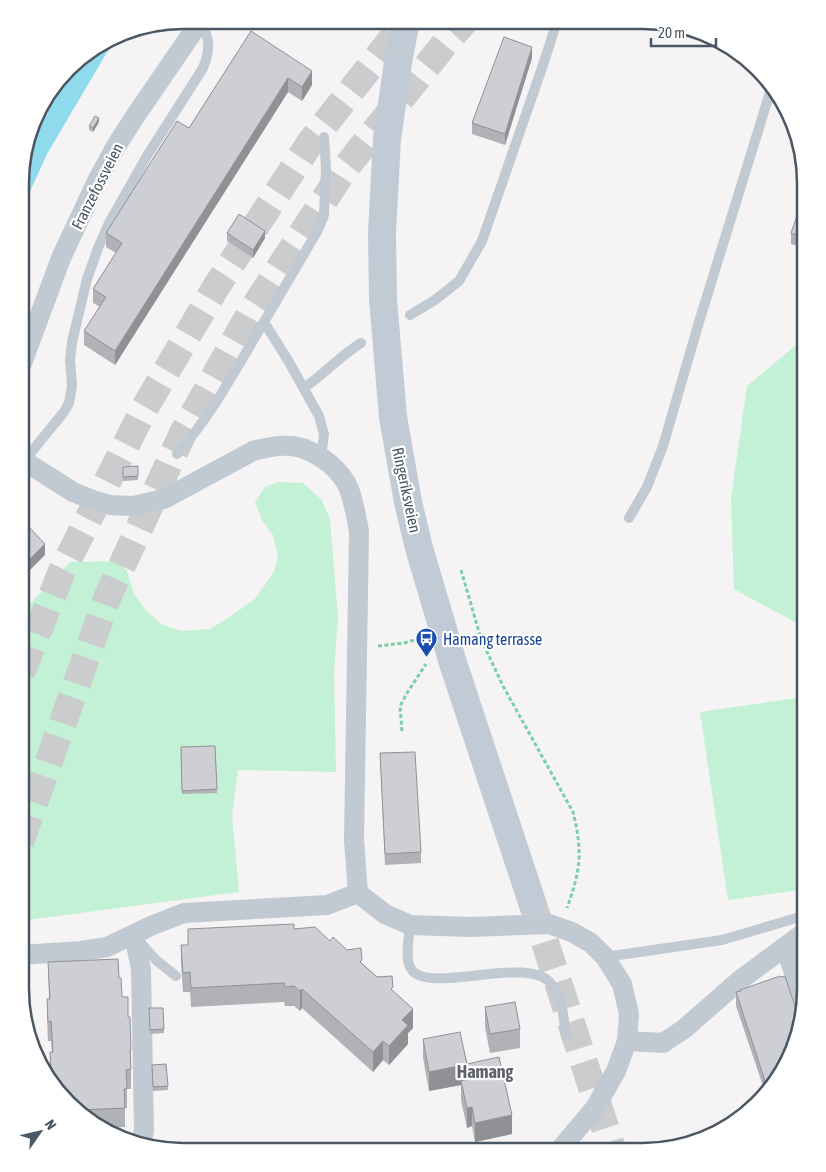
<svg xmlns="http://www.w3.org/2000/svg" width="826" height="1172" viewBox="0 0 826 1172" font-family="'Asap Condensed',sans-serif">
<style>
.green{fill:#c3f1d5}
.water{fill:#90daee}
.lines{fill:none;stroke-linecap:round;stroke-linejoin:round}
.secondary-tunnel{stroke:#caccce;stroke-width:28;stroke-dasharray:28 14;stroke-linecap:butt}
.motorway-tunnel{stroke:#caccce;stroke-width:28;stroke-dasharray:28 14;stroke-linecap:butt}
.path{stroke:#7ad0a6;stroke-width:3;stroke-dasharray:4 2.5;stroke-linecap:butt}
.service{stroke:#c1cad2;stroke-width:10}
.minor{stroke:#c1cad2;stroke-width:20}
.secondary{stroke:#c1cbd6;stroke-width:28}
.wall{fill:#b0b2b7}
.shaded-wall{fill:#909195}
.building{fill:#cdcfd5;stroke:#909195}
.labels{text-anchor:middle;stroke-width:4.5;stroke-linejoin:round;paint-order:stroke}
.street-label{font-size:16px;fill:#4a5661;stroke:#fff}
.transit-label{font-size:16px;fill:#164399;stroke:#fff;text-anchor:start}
.neighbourhood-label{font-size:18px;font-weight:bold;fill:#5f6368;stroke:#fff}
.rim{fill:none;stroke:#4a5661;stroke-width:2.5}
</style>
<rect width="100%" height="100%" fill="#f5f3f3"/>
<g class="green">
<path d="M806,337V628L734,589L731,498L747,386Z"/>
<path d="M278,482L303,483L321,499L330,519L338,618L334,672L336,772L238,770L232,815L239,892L20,921L21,613L70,562L116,561L127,571L134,594L147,612L163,625L182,631L210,629L228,618L255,599L274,572L278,556L273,535L262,520L255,502L265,487Z"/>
<path d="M797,698L806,754V889L728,900L700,712Z"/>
</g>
<path class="water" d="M120,35L106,54L47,154L23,207L21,214V161L42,101L76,60Z"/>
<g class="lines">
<path class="secondary-tunnel" d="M532,902L613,1152"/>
<g class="motorway-tunnel">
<path d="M21,673L62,571L144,409L216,287L310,143L406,21"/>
<path d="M20,842L108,596L183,433L251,312L343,171L447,41L465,21"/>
</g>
<g class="path">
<path d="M461,570L481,639L503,686L573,812C576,825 579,838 579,851C580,870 573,891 567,908"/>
<path d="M378,646L404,643L418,639"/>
<path d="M402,731L400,706L407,693L426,664"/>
</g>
<g class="service">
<path d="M410,315L435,300L459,281L482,241L544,62L557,21"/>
<path d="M304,388C324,374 340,356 361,343"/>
<path d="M177,454C212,415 237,367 264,322"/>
<path d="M321,457L324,434L319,416L289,362L264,322L318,230L324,215L326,168L324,137"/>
<path d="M24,461L64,412L69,403L72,386L70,360L72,342L87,279L98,248L109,223L147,156L203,68C207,58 211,45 206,34C205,30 201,26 199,23"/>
<path d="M629,518L647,487L663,446L699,322L771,89"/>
<path d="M410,925C409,936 405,957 410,967C424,998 530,952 552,985C563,1001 564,1019 566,1037"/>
<path d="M139,941L156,960L176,976"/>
<path d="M605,957L722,940L783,922L799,917L806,913"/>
</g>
<g class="minor">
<path d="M21,366L61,258L98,179L116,146L136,115L201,20"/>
<path d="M21,459L73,492L93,500L110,505L133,506L164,499L253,451C285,442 304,443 330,464C338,471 345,479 349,489C354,502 356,516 359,531L354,840L358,893L385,914L410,925L470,927L549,924L572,932L591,943L605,957L622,984L629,1014L627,1041L616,1071L595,1108L558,1152"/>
<path d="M134,935L141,969L144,1131L141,1143"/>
<path d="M785,947L805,1003"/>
<path d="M20,955L81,951L107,947L153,925L184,913L327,905L358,893"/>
<path d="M627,1041L663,1043L684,1029L740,980L801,935"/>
</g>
<path class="secondary" d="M406,21L398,62L387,139L382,232L383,299L393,417L408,502L419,548L453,663L532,902"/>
</g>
<g class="wall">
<path d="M251,31L312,85L302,101L288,92L115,365L84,345V331L100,307L93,303V289L116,253L106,247V233L189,128Z"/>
<path d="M532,58L505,145L472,134V123Z"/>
<path d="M99,122L93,132L89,130V126Z"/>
<path d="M806,200L805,248L791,244V233Z"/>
<path d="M227,233L265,238L253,258L227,241Z"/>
<path d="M138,466V480L123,481V467Z"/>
<path d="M215,746L217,793L182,794L181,747Z"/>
<path d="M380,753L421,852V863L385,865Z"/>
<path d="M188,929H294L330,941L362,963L393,991L413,1028L408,1033V1044L389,1065L383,1060L373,1072L302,1008L300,1011L294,1006H285L284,1002L191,1007L190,992H183L181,964V945H188Z"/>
<path d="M48,962L119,978L122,997L128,1017L131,1050V1089H127V1108H125V1127L103,1128L92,1124L50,1077V1052H52L51,1041H48L47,1018V999H49Z"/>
<path d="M806,965V986L800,970V966Z"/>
<path d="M736,992L778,1080L763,1094V1086L736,1006Z"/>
<path d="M485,1007L520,1029V1048L490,1053L485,1027Z"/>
<path d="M149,1008H163L164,1033L150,1034Z"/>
<path d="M423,1039L467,1064L512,1134L475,1142L472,1126L467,1128L461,1100V1085L429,1091L423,1058Z"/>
<path d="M166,1064L168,1090L153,1091L152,1065Z"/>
</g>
<g class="shaded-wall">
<path d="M532,47V58L505,145V134Z"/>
<path d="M312,71V85L302,101V87Z"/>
<path d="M288,78V92L115,365V351Z"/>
<path d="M99,118V122L93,132V128Z"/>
<path d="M265,231V238L253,258V250Z"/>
<path d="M806,234V245L805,248V238Z"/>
<path d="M45,544V555L21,579V568Z"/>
<path d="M302,989V1008L300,1011V991Z"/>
<path d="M413,1009V1028L408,1033V1044L389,1065V1046L402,1020Z"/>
<path d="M383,1041V1060L373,1072V1052Z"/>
<path d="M463,1065V1084L461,1081V1085L429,1091V1072Z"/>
<path d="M472,1107V1126L467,1128V1108Z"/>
<path d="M512,1115V1134L475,1142V1123Z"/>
</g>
<g class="building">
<path d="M251,31L312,71L302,87L288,78L115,351L84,331L106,297L93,289L122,243L106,233L177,121L189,128Z"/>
<path d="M504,37L532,47L505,134L472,123Z"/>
<path d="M95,116L99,118L93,128L89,126Z"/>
<path d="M803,199L806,200V234L805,238L791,233Z"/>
<path d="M239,214L265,231L253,250L227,233Z"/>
<path d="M138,466V476L123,477V467Z"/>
<path d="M28,526L45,544L21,568V533Z"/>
<path d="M215,746L217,789L182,791L181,747Z"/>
<path d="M415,752L421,852L385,854L380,753Z"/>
<path d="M294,924V929L315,927L330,941L333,937L347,950L361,948L362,960L360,962L377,977L392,976L393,987L391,989L413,1009L402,1020L408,1025L389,1046L383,1041L373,1052L302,989L300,991L294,986L285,987L284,983L191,988L190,972L183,973L181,945H188V929Z"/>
<path d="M118,959L119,978H121L122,997H128V1017H130L131,1050H130L131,1069L126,1070L127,1089H124L125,1108L80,1110L54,1081L53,1075H51L50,1052H53L51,1021L48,1022L47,999H50L48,962Z"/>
<path d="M806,965V982L800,966Z"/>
<path d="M780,976L781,977L785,976L799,1019L778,1080L766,1091L763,1082L765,1081L736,992L741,991L740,990Z"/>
<path d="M515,1002L520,1029L490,1034L485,1007Z"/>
<path d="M149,1008H163L164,1029L150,1030Z"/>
<path d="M460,1032L467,1064L499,1057L512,1115L475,1123L472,1107L467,1108L461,1081L466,1080L463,1065L429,1072L423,1039Z"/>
<path d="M166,1064L168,1086L153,1087L152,1065Z"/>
</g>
<defs>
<symbol id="bus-pin" viewBox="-11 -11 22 30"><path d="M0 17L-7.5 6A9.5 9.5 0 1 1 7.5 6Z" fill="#1a4fb4" stroke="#fff"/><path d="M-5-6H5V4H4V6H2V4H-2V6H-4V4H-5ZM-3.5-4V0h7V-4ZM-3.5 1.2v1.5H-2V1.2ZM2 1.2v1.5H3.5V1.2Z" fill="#fff"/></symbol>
</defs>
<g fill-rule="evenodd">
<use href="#bus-pin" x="414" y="626" width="25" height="34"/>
</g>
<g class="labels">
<g class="street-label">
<text transform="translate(97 186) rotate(-63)" y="6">Franzefossveien</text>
<text transform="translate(407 490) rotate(78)" y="6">Ringeriksveien</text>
</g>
<g class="transit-label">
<text x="443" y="645">Hamang terrasse</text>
</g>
<g class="neighbourhood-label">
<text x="485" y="1078">Hamang</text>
</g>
</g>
<path d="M0 0H826V1172H0ZM183 29H643A154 154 0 0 1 797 183V989A154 154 0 0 1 643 1143H183A154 154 0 0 1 29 989V183A154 154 0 0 1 183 29Z" fill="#fff" fill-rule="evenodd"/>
<path class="rim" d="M183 29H643A154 154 0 0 1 797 183V989A154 154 0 0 1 643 1143H183A154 154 0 0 1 29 989V183A154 154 0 0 1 183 29Z"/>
<g transform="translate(40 1132) rotate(56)" stroke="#ffffff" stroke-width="4" paint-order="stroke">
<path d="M0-4L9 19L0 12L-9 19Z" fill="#4a5661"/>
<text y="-8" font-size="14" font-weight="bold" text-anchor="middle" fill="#4a5661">N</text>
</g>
<path d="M651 38v8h65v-8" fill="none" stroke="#4a5661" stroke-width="2.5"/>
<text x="658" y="38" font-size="15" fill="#4a5661" stroke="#ffffff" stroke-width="4" paint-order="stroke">20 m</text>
</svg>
